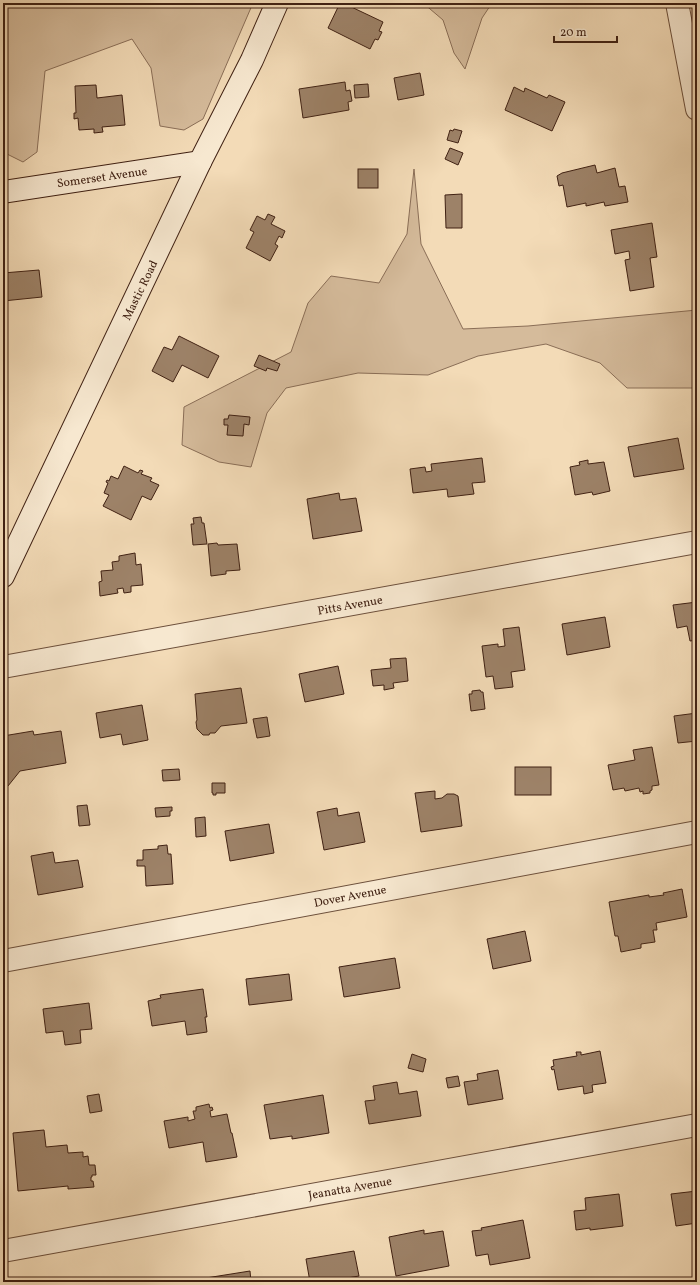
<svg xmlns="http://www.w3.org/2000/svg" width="700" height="1285" viewBox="0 0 700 1285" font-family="Vollkorn,serif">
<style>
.green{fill:#d5bb9b;stroke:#8a6e57}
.building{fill:#9d8268;stroke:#402113}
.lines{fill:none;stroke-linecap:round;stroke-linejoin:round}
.street-casing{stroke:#6d503c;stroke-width:24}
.secondary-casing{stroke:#402113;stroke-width:24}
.street{stroke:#f7e8d0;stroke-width:22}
.secondary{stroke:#f7e8d0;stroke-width:22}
.labels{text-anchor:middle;stroke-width:3;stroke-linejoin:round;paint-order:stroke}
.street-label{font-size:12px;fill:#402113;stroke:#f7e8d0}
</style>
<rect width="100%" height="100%" fill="#f3dbb7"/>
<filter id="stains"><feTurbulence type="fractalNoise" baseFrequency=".005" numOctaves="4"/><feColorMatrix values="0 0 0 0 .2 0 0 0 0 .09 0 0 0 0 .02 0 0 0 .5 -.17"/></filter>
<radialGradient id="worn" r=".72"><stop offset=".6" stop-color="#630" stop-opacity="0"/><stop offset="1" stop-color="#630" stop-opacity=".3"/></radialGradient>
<g class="green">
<path d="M3,3H253L203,119L184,130L160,126L151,68L132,39L45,71L37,152L23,162L3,152Z"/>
<path d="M423,3H492L482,18L465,69L454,53L443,20Z"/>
<path d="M414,169L421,244L463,329L528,326L697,310V388H627L600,363L546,344L478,356L428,375L358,373L286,388L267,413L251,467L219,462L182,445L184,407L291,352L308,303L331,276L379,283L407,234Z"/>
</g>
<g class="building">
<path d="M340,3H343L383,22L379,31L382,32L378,40L375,39L370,49L328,28Z"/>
<path d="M420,73L424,95L398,100L394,78Z"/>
<path d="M345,82L346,91L350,90L352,101L348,102L349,110L303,118L299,89Z"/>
<path d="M368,84L369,97L355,98L354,85Z"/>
<path d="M96,85L97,98L122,95L125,125L102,127L103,132L94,133V129L79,130L78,118L74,119V113H76L75,86Z"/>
<path d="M514,87L524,92L525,88L547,98L549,95L565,102L552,131L505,110Z"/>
<path d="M454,129L462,131L458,143L447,140L450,130L453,131Z"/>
<path d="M450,148L463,153L458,165L445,159Z"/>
<path d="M595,165L597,173L615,168L619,187L625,186L628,202L605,206L604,202L586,206V203L567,207L563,185L559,186L557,176L562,173Z"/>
<rect x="358" y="169" width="20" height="19"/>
<path d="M462,194V228H446L445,195Z"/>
<path d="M268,214L275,217L271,224L285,231L282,238L279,236L275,244L278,246L270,261L246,248L254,232L250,230L257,216L265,220Z"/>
<path d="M652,223L657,257L650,258L654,287L630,291L625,260L630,259L629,251L615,254L611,230Z"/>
<path d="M39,270L42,297L3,301V273Z"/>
<path d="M179,336L219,356L208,378L182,365L173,382L152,371L164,347L172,350Z"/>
<path d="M259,355L280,364L277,371L267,368L266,371L254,366Z"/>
<path d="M229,415L250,417L249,425L244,424L243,436L227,435L228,425H224V419H228Z"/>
<path d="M678,438L684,469L634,477L628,447Z"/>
<path d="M482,458L485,482L472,483L474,494L448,497L447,489L413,493L410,469L425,467L426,472L432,471L431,464Z"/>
<path d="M588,460V464L604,462L610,491L593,495L592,492L575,495L570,467L580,465L579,462Z"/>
<path d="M124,466L138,473L140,470L143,471L141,474L152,478L150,481L159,485L151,500L142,496L131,520L103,506L109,495L104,493L108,483L106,482L107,480L109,481L111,476L118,479Z"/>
<path d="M339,493L340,500L356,498L362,531L313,539L307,499Z"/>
<path d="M201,517L202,523H204L207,544L193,545L191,524H194L193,518Z"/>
<path d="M217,543L218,545L237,544L240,570L226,571V574L211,576L208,544Z"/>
<path d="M135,553L136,565L141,564L143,585L131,586V592L124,593L123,588L117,589L118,593L100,596L99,582L102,581L101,571L113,570L112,562L119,561V556Z"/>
<path d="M697,602V640L690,641L687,626L677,628L673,605Z"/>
<path d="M605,617L610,647L567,655L562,624Z"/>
<path d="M519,627L525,670L511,672L513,687L495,689L493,676L486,677L482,646L498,644V647L505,646L503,629Z"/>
<path d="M406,658L408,681L393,683L394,688L384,690V685L373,686L371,670L391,668L390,659Z"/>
<path d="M338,666L344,694L305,702L299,674Z"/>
<path d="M241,688L247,723L221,726L215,733H210L209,735H203L197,729L196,722L197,720L195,694Z"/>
<path d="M480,690L481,692H483L485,709L471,711L469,694H472V691Z"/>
<path d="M142,705L148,740L123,745L121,734L100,738L96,713Z"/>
<path d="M697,713V741L678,743L674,716Z"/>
<path d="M267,717L270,736L257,738L253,719Z"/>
<path d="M33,731L34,735L61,731L66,763L20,771L8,786H3V736Z"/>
<path d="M652,747L659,785L652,786V790L650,791V793L643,794V791L640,792L639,788L625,791L624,788L613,790L608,765L635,760L633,750Z"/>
<rect x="515" y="767" width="36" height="28"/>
<path d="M179,769L180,780L163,781L162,770Z"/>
<path d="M212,783H225V793H216V795H213V793H212Z"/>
<path d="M435,791V799L442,798L447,794H454L458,796L462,826L421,832L415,793Z"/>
<path d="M87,805L90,825L79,826L77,806Z"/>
<path d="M172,807V811H170V816L156,817L155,808Z"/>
<path d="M337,808L338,816L359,812L365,842L324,850L317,812Z"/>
<path d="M205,817L206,836L196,837L195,818Z"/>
<path d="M269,824L274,853L230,861L225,831Z"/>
<path d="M167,845L168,854H171L173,884L146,886L145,866H137V860H143V850L158,849V846Z"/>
<path d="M53,852L55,863L78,860L83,887L38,895L31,856Z"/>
<path d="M682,889L687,917L656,923L657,930H653L655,942L641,944V948L621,952L618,936H615L609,902L649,895V897L664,895L663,893Z"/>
<path d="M525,931L531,961L493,969L487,939Z"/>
<path d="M395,958L400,988L344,997L339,967Z"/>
<path d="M289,974L292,1000L249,1005L246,979Z"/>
<path d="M203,989L207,1017H205L207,1032L187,1035L185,1021L152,1026L148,1001L161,998L160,995Z"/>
<path d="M89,1003L92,1029L80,1030L81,1043L65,1045L63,1031L46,1033L43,1009Z"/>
<path d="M600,1051L606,1083L592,1085L593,1092L584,1094L583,1086L558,1090L554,1069L552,1070L551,1067L554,1066L553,1060L577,1056L576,1052H581V1055Z"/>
<path d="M412,1054L426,1059L423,1072L408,1068Z"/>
<path d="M498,1070L503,1099L468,1105L464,1082L478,1080L477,1074Z"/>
<path d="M458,1076L460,1086L448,1088L446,1078Z"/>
<path d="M397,1082L399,1094L417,1091L421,1116L369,1124L365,1101L375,1100L373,1086Z"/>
<path d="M99,1094L102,1111L90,1113L87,1096Z"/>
<path d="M323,1095L329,1133L292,1139V1136L270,1139L264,1105Z"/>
<path d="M209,1104L210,1108L212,1107L213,1110L210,1111L211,1117L227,1114L231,1133H232L237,1157L206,1162L203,1142L169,1148L164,1121L188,1117V1121L195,1119L193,1111H196V1107Z"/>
<path d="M44,1130L46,1147L67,1145L68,1153L83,1152V1157L88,1156L89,1165H95L96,1175H92V1177H91V1181H93L94,1187L68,1189V1186L18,1191L13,1133Z"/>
<path d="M697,1191V1223L676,1226L671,1194Z"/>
<path d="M619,1194L623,1226L590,1230V1228L576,1230L574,1211L586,1210L585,1198Z"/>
<path d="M523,1220L530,1258L490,1265L488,1254L476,1256L472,1231L482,1230L481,1228Z"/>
<path d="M424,1230V1234L443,1231L449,1266L396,1276L389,1237Z"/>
<path d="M354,1251L359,1276L335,1280V1282H310L306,1259Z"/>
<path d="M250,1271L251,1282H207L206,1278Z"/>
</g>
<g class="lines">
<defs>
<g id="street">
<path d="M677,3L697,109"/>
<path d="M3,667L697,542"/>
<path d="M3,961L697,832"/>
<path d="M3,1251L697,1125"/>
</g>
<g id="secondary">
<path d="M3,192L200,162"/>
<path d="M3,576L200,162L252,60L277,3"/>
</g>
</defs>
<use href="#street" class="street-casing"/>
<use href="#secondary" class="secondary-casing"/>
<use href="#street" class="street"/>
<use href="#secondary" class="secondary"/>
</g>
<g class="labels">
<g class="street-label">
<text transform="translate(102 177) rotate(-8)" y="4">Somerset Avenue</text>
<text transform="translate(140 290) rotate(-64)" y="4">Mastic Road</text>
<text transform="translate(350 605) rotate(-10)" y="4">Pitts Avenue</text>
<text transform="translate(350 896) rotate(-11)" y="4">Dover Avenue</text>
<text transform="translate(350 1188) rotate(-10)" y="4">Jeanatta Avenue</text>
</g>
</g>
<rect width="700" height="1285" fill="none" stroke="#f3dbb7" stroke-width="16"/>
<rect x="4" y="4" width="692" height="1277" fill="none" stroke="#402113" stroke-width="2"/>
<rect x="8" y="8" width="684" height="1269" fill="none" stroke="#402113"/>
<path d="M554 36v6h63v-6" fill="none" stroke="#402113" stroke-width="2"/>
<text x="560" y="36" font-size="12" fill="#402113" stroke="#f7e8d0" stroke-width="3" paint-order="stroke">20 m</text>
<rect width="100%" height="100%" filter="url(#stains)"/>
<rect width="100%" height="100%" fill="url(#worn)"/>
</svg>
